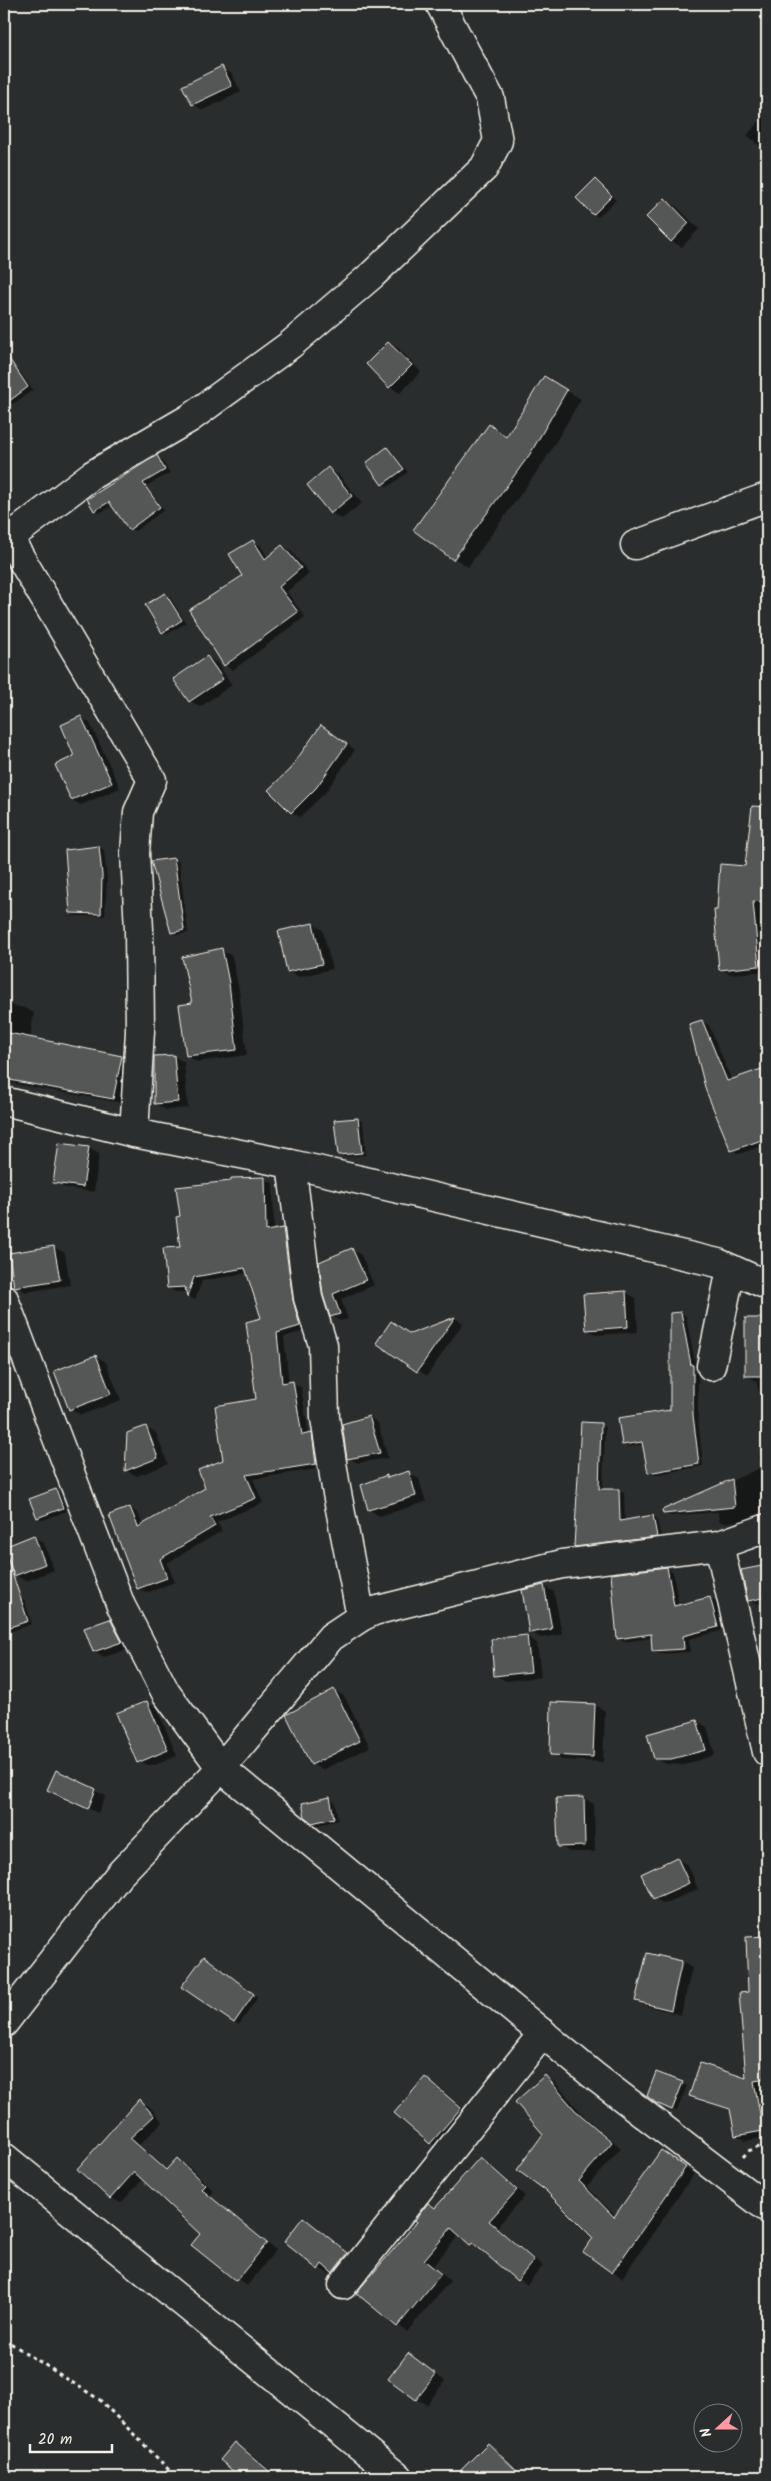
<svg xmlns="http://www.w3.org/2000/svg" width="771" height="2481" viewBox="0 0 771 2481" font-family="Kalam,sans-serif">
<style>
.shadow{fill:#0007}
.building{fill:#555756;stroke:#f4f1e8}
.lines{fill:none;stroke-linecap:round;stroke-linejoin:round}
.minor-casing{stroke:#f4f1e8;stroke-width:31}
.path{stroke:#f4f1e8;stroke-width:3;stroke-dasharray:4 4;stroke-linecap:butt}
.minor{stroke:#2a2d2e;stroke-width:28}
</style>
<rect width="100%" height="100%" fill="#2a2d2e"/>
<filter id="ink" filterUnits="userSpaceOnUse"><feTurbulence type="fractalNoise" baseFrequency=".02" numOctaves="2"/><feDisplacementMap in="SourceGraphic" scale="10" xChannelSelector="R" yChannelSelector="G"/><feConvolveMatrix kernelMatrix="1 2 1 2 8 2 1 2 1" color-interpolation-filters="sRGB"/></filter>
<g filter="url(#ink)">
<g class="shadow">
<path d="M222,68L232,74L241,92L203,110L193,104Z"/>
<path d="M767,112V153L747,135Z"/>
<path d="M595,181L616,200L598,217L594,214Z"/>
<path d="M665,200L676,206L699,229L682,247L671,241Z"/>
<path d="M388,343L399,349L421,372L400,393L390,387L368,364Z"/>
<path d="M14,368L19,371L33,390L13,404L4,396V376Z"/>
<path d="M559,386L581,399L544,462L468,567L454,558L490,426L508,437Z"/>
<path d="M387,449L392,452L408,472L388,487L383,484Z"/>
<path d="M157,457L162,460L170,473L146,486L164,510L135,531L130,529L113,505L100,513L95,510Z"/>
<path d="M329,469L339,475L362,503L342,519L331,513L308,486Z"/>
<path d="M253,541L261,546L268,558L282,546L291,551L309,573L287,592L305,617L233,670L224,665Z"/>
<path d="M165,594L170,597L186,623L167,634L162,632Z"/>
<path d="M207,657L217,663L232,685L200,707L190,701Z"/>
<path d="M81,718L90,723L120,788L81,805L72,800Z"/>
<path d="M330,732L355,750L325,793L300,817L291,812Z"/>
<path d="M751,830L767,833V971L730,974L720,969L718,911L746,868Z"/>
<path d="M99,847L104,850L107,879L105,916H76L71,913Z"/>
<path d="M174,859L179,862L188,933L177,935L172,932Z"/>
<path d="M313,924L323,930L332,969L299,977L289,971Z"/>
<path d="M221,950L232,956L239,990L247,1055L197,1062L187,1056L194,1004Z"/>
<path d="M4,1004L25,1008L34,1013L30,1039L121,1057L131,1062L122,1103L4,1082Z"/>
<path d="M702,1021L709,1025L732,1081L765,1069L767,1070V1144L739,1154L732,1150Z"/>
<path d="M173,1056L184,1062L188,1108L166,1110L155,1104Z"/>
<path d="M358,1119L363,1122L366,1155L344,1157L339,1155Z"/>
<path d="M89,1148L99,1154L94,1192L65,1188L55,1182Z"/>
<path d="M264,1178L273,1183L274,1231L283,1229L291,1234L308,1330L284,1337L289,1383L301,1387L309,1435L320,1439L324,1468L253,1479L263,1503L217,1522L222,1531L167,1563L175,1582L146,1593L138,1588L130,1508L138,1513L143,1525L206,1488L225,1461L257,1401L262,1319L248,1273L202,1281L195,1300L188,1296L187,1292H176L168,1288L181,1248Z"/>
<path d="M54,1247L65,1253L70,1285L26,1292L15,1286Z"/>
<path d="M352,1249L361,1255L374,1285L341,1299L348,1319L340,1321L331,1316L321,1263Z"/>
<path d="M625,1292L636,1298L638,1332L597,1335L587,1329Z"/>
<path d="M681,1313L686,1316L696,1368L698,1369V1418L703,1466L654,1475L649,1472L644,1444L628,1447L624,1444L671,1411Z"/>
<path d="M455,1318L463,1323L427,1376L378,1343L392,1322L411,1335Z"/>
<path d="M746,1319L767,1320V1423L756,1381L746,1375Z"/>
<path d="M96,1356L106,1362L121,1400L81,1415L70,1409Z"/>
<path d="M369,1417L378,1423L388,1458L358,1463L348,1458Z"/>
<path d="M600,1424L605,1427L603,1490H619L624,1493L625,1521L653,1516L657,1519L661,1539L580,1549L575,1546Z"/>
<path d="M145,1427L156,1433L168,1464L137,1476L127,1471L128,1434Z"/>
<path d="M759,1455H767V1517L724,1523L719,1521L718,1512L670,1516L665,1513L664,1511L760,1468Z"/>
<path d="M408,1473L419,1479L426,1502L380,1516L369,1510L387,1477L390,1478Z"/>
<path d="M55,1490L60,1493L67,1511L43,1520L38,1518Z"/>
<path d="M34,1537L44,1543L54,1570L26,1581L15,1575Z"/>
<path d="M767,1567V1602L756,1604L749,1600L742,1571Z"/>
<path d="M667,1568L673,1572L679,1606L710,1598L716,1602L724,1630L689,1639L690,1652L660,1654L653,1650L652,1638L624,1642L618,1638Z"/>
<path d="M544,1586L554,1592L562,1634L541,1638L530,1632L523,1591Z"/>
<path d="M20,1598L25,1601L32,1624L12,1631L7,1628L4,1619V1603Z"/>
<path d="M110,1621L121,1627L132,1648L104,1657L94,1651Z"/>
<path d="M527,1637L537,1643L541,1677L506,1681L495,1675Z"/>
<path d="M334,1690L344,1696L370,1747L322,1770L312,1764Z"/>
<path d="M147,1702L157,1708L177,1756L155,1765H147L136,1759Z"/>
<path d="M595,1705L605,1711L603,1762L562,1760L551,1754Z"/>
<path d="M697,1721L707,1727L715,1755L683,1765L666,1764L655,1758Z"/>
<path d="M56,1772L106,1796L98,1813L59,1795Z"/>
<path d="M584,1798L594,1804L595,1852H569L559,1846Z"/>
<path d="M330,1799L335,1802L338,1820L318,1825L312,1822Z"/>
<path d="M677,1859L688,1865L698,1889L664,1904L654,1898Z"/>
<path d="M767,1937V2137L746,2141L737,2136L732,2111L691,2095L748,2080L749,1993L747,1938Z"/>
<path d="M648,1954L682,1962L692,1968L681,2015L647,2006L637,2000Z"/>
<path d="M209,1961L258,1997L239,2025L234,2022Z"/>
<path d="M546,2077L555,2082L585,2117L621,2148L587,2187L616,2216L670,2157L694,2174L622,2278L585,2252L595,2238Z"/>
<path d="M426,2079L436,2085L471,2115L441,2149L431,2143L396,2113Z"/>
<path d="M683,2084L687,2086L677,2111L673,2110Z"/>
<path d="M139,2100L149,2106L163,2122L139,2145L168,2170L177,2160L187,2165L214,2191L210,2196L276,2250L247,2286L193,2245L202,2234L143,2179L121,2203L111,2198Z"/>
<path d="M481,2159L490,2164L525,2196L497,2227L543,2266L527,2285L460,2234L433,2266L450,2281L407,2332L358,2293Z"/>
<path d="M304,2219L358,2260L343,2278L332,2271L329,2274L319,2268Z"/>
<path d="M408,2354L445,2381L427,2405L416,2399Z"/>
<path d="M236,2444L246,2450L278,2477H242L222,2460Z"/>
<path d="M488,2445L498,2451L525,2477H456Z"/>
</g>
<g class="building">
<path d="M222,66L232,86L192,105L182,86Z"/>
<path d="M595,179L612,196L593,215L576,198Z"/>
<path d="M665,198L689,223L671,242L646,217Z"/>
<path d="M388,342L412,365L389,388L366,364Z"/>
<path d="M4,351L28,387L4,405Z"/>
<path d="M544,376L567,390L530,454L453,560L413,530L489,424L506,437Z"/>
<path d="M387,447L404,469L382,485L366,463Z"/>
<path d="M157,455L165,470L143,483L160,507L129,530L109,502L94,511L87,499Z"/>
<path d="M328,467L352,496L330,514L307,485Z"/>
<path d="M253,540L265,559L282,545L301,568L279,587L298,612L224,666L189,610L242,576L229,554Z"/>
<path d="M165,593L182,620L162,633L145,605Z"/>
<path d="M207,656L223,679L189,702L173,679Z"/>
<path d="M81,716L112,783L71,800L55,765L74,756L61,725Z"/>
<path d="M321,725L347,744L316,788L291,813L268,790L290,769Z"/>
<path d="M752,806L767,807V852L763,902L753,901L759,966L719,970L714,910H717L720,864L745,866Z"/>
<path d="M99,846L102,875L101,914L70,913L65,850Z"/>
<path d="M174,858L184,930L171,933L151,861Z"/>
<path d="M313,923L322,964L287,972L278,931Z"/>
<path d="M222,948L229,983L237,1050L186,1056L179,1005L192,1003L182,957Z"/>
<path d="M702,1020L727,1081L767,1067V1138L731,1151L706,1091L689,1024Z"/>
<path d="M4,1032L122,1056L113,1099L4,1079Z"/>
<path d="M174,1055L178,1102L154,1104V1056Z"/>
<path d="M358,1118L362,1153L338,1155L334,1120Z"/>
<path d="M59,1143L89,1147L83,1187L53,1183Z"/>
<path d="M265,1177L266,1231L283,1228L293,1300L300,1326L277,1333L282,1383L293,1381L302,1435L312,1433L316,1464L246,1475L256,1498L210,1517L215,1526L160,1559L167,1578L137,1589L109,1515L130,1507L138,1527L205,1488L198,1470L223,1460L215,1406L256,1399L246,1322L261,1318L245,1268L194,1277L187,1297L185,1287L167,1288L163,1248L180,1247L176,1217L180,1216L176,1187L231,1181V1178Z"/>
<path d="M54,1246L60,1280L14,1287L9,1253Z"/>
<path d="M352,1248L366,1280L333,1294L340,1314L330,1317L323,1295L319,1262Z"/>
<path d="M626,1291L628,1327L586,1330L583,1294Z"/>
<path d="M681,1312L691,1365H693V1415L699,1464L648,1473L642,1442L622,1445L618,1418L670,1410V1313Z"/>
<path d="M455,1317L417,1372L376,1343L391,1321L410,1334Z"/>
<rect x="745" y="1318" width="22" height="58"/>
<path d="M96,1355L111,1394L69,1410L54,1371Z"/>
<path d="M369,1416L380,1453L347,1459L342,1424Z"/>
<path d="M581,1422L601,1423L599,1489H619L620,1521L653,1515L657,1537L574,1547Z"/>
<path d="M146,1426L158,1458L125,1471L127,1433Z"/>
<path d="M409,1471L416,1496L368,1510L361,1485L387,1475V1478Z"/>
<path d="M732,1479L735,1507L663,1514L662,1510Z"/>
<path d="M56,1489L63,1508L37,1518L29,1499Z"/>
<path d="M34,1535L45,1564L14,1576L4,1547Z"/>
<path d="M8,1560L28,1621L4,1629V1561Z"/>
<path d="M767,1565V1597L748,1601L741,1570Z"/>
<path d="M667,1567L674,1606L710,1597L718,1627L683,1636L684,1649L652,1651L651,1634L617,1639L611,1574Z"/>
<path d="M544,1585L552,1629L529,1633L522,1590Z"/>
<path d="M110,1619L122,1642L93,1652L84,1628Z"/>
<path d="M527,1635L531,1672L494,1676L491,1639Z"/>
<path d="M334,1689L360,1741L311,1765L286,1715Z"/>
<path d="M147,1701L168,1750L137,1763L116,1713Z"/>
<path d="M551,1702L595,1704L593,1757L550,1755Z"/>
<path d="M697,1720L706,1750L671,1759H654L647,1734Z"/>
<path d="M56,1770L96,1789L88,1809L47,1790Z"/>
<path d="M330,1797L334,1818L312,1823L305,1817L302,1803Z"/>
<path d="M584,1797L585,1846L558,1847L556,1798Z"/>
<path d="M677,1857L689,1883L653,1899L641,1874Z"/>
<path d="M767,1936V2079L754,2081L763,2131L735,2136L730,2109L689,2096L700,2063L746,2078L739,1993L748,1992L746,1937Z"/>
<path d="M647,1953L682,1961L671,2010L635,2001Z"/>
<path d="M204,1956L254,1994L234,2023L181,1987Z"/>
<path d="M656,2072L683,2082L672,2110L656,2103L647,2096Z"/>
<path d="M545,2075L575,2110L612,2142L579,2181L614,2217L661,2150L686,2167L612,2273L583,2252L593,2238L545,2190L517,2170L543,2134L515,2102Z"/>
<path d="M425,2077L461,2108L430,2144L394,2113Z"/>
<path d="M139,2099L154,2116L130,2138L166,2170L177,2158L205,2185L201,2189L267,2243L236,2281L191,2245L200,2234L134,2172L110,2199L77,2169Z"/>
<path d="M480,2157L517,2190L489,2221L534,2260L517,2281L473,2243L470,2245L451,2228L424,2260L441,2274L397,2327L356,2293L417,2222L415,2220L428,2203L435,2208Z"/>
<path d="M303,2217L348,2253L332,2273L322,2264L318,2270L284,2242Z"/>
<path d="M408,2353L436,2374L416,2400L388,2379Z"/>
<path d="M235,2442L276,2477H240L220,2460Z"/>
<path d="M488,2443L523,2477H454Z"/>
</g>
<g class="lines">
<defs>
<g id="minor">
<path d="M4,530L152,780L138,812L135,853L139,930L140,1031L134,1133"/>
<path d="M9,538L92,475L190,418L290,345L372,275L484,168L498,141L490,98L440,4"/>
<path d="M635,545L767,497"/>
<path d="M4,1101L134,1133L291,1164L718,1263L767,1285"/>
<path d="M291,1164L308,1298L323,1345L325,1418L336,1488L361,1617"/>
<path d="M4,1299L121,1606L166,1693L221,1768L593,2075L767,2208"/>
<path d="M711,1366L731,1269"/>
<path d="M719,1545L767,1752"/>
<path d="M4,2023L119,1875L221,1768L331,1637L361,1617L374,1611L562,1564L719,1545L767,1528"/>
<path d="M4,2157L398,2477"/>
<path d="M343,2285L543,2033"/>
</g>
</defs>
<use href="#minor" class="minor-casing"/>
<g class="path">
<path d="M743,2157L748,2151L767,2144"/>
<path d="M4,2339L100,2400L176,2477"/>
</g>
<use href="#minor" class="minor"/>
</g>
</g>
<rect width="771" height="2481" fill="none" stroke="#2a2d2e" stroke-width="20"/>
<rect x="10" y="10" width="751" height="2461" fill="none" stroke="#f4f1e8" stroke-width="2" filter="url(#ink)"/>
<g transform="translate(718 2428) rotate(249)"><circle r="24" fill="#2a2d2e" stroke="#7b7b78"/>
<path d="M0-4L9 19L0 12L-9 19Z" fill="#ff9aa2"/>
<text y="-8" font-size="14" font-weight="bold" text-anchor="middle" fill="#f4f1e8">N</text>
</g>
<path d="M30 2444v8h82v-8" fill="none" stroke="#f4f1e8" stroke-width="2.5"/>
<text x="38" y="2444" font-size="15" fill="#f4f1e8" stroke="#2a2d2e" stroke-width="4" paint-order="stroke">20 m</text>
</svg>
